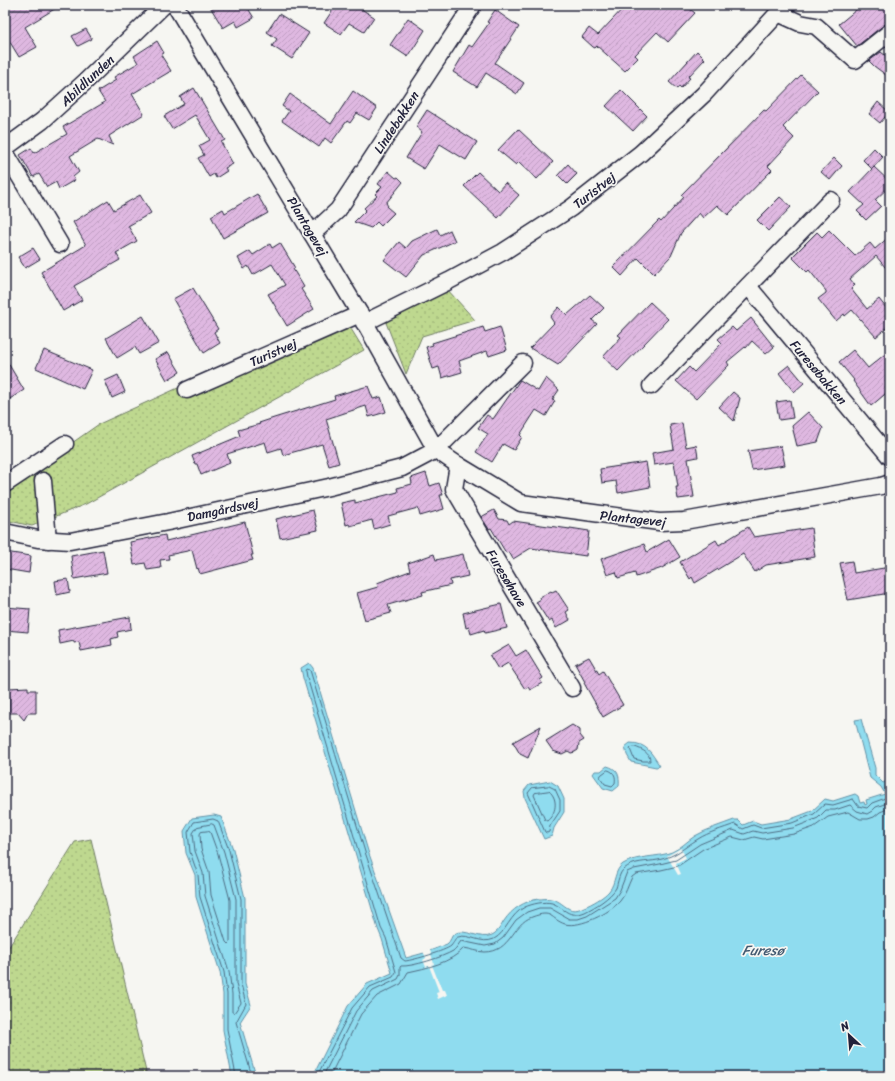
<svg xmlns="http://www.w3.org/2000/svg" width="895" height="1081" viewBox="0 0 895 1081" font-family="Sriracha,sans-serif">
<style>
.grass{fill:url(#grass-dots);stroke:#707d65}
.water{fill:#8fdcef;stroke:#6392a7}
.pier{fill:#f6f6f2}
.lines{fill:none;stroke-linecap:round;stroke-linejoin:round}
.shore{stroke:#4e6c83;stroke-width:1}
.building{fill:url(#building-hatch);stroke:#22223b}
.minor-casing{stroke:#22223b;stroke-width:19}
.minor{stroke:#f6f6f2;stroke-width:16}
.labels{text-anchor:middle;stroke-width:3.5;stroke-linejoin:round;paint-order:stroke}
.street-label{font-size:13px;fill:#22223b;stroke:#f6f6f2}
.water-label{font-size:14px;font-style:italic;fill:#435a71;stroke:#f6f6f2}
</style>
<defs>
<pattern id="grass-dots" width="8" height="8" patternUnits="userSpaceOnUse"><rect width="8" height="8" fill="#bed88f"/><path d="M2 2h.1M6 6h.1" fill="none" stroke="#a3b97c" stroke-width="1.8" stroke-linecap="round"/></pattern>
<pattern id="building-hatch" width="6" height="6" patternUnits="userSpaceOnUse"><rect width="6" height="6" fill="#dfb8e1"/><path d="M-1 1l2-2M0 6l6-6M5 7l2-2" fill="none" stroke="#bf9ec2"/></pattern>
</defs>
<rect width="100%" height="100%" fill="#f6f6f2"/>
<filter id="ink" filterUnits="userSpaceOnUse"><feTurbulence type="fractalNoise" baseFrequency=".025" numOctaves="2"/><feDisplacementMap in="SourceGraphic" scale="8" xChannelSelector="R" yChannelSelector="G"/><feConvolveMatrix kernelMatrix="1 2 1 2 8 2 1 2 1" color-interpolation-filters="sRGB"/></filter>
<g filter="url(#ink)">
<g class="grass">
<path d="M446,288L475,320L422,336L406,374L385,320Z"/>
<path d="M348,324L364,350L86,504L32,526L5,520V490L35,468L73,447L72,443L99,424L178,388L183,397L195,390Z"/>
<path d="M91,839L147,1076H5V953L75,842Z"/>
</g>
<g class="water">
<path d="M309,663L313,668L368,851L406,958L424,953L447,944C451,941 451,936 454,934C465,927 480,941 492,935C498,932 501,926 504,921C512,909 524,901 539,899C542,899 548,898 551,899C565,901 567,916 584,907C592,904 604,897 609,891C616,883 614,870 623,864C638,855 656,858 672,852C681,848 687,841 695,836C707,829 721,825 734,820H738L743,825L753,821L761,824L791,819L812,811L825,799L833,801L855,794L858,796L860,803L864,802L865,805L867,804L866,800L885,794L881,787L870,778L855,720L861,719L875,768V775L883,783L887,781L890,773V1076H313L348,1006L367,984L392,973L382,939L378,929L303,678L301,668Z"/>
<path d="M630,743C647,743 651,753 660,766L656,767L631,762L627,755L625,747Z"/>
<path d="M607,766C618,769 620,775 619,786L613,791L603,788L593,774L595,771H601Z"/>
<path d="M550,781L558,786L564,799V812L554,828L552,836L544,839L525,798L524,791L529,785Z"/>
<path d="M214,815L221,817L233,849L245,898V984L251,1005L240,1022L256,1076H232L223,1030V994L220,972L196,897L195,875L186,853L184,831L192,818Z"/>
</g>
<g class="pier">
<path d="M681,848L686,858L676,863L681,874L678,875L667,856Z"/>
<path d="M443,943L444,945L430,950L434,964L432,965L442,990H445L447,995L438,999L436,993L439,992L429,966L426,967L423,960L426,958L423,951Z"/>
</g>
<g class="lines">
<g class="shore">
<path d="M635,747C643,750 650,753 650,761H643L634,759L630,749L631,748Z"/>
<path d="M608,770C615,772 616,777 615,783L612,786L605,784L600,777L601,775Z"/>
<path d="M549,786L555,789L560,800V811L550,826L549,832L547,833L545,832L528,793L532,788Z"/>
<path d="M549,791C559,799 556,814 547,821L545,820L534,795L535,793Z"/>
<path d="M212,824L214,825L224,852L236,899V984L241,1003L234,1013L232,1012V994L229,971L205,896L203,873L195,851L193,833L197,827Z"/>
<path d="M208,831L210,832L218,854L230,900V942L228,944L226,942L211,895L209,872L201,849L200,834L201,832Z"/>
<path d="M236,1076L227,1029V994L224,972L200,897L198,875L190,852L188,832L194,822L213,819L218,821L229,850L241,899V984L246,1004L236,1022L252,1076"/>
<path d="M317,1076L352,1008L370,987L393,977L396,972L386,938L381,928L307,677L306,671L307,669L310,670L365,852L401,958L405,961C414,960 445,951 451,946C454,943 454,938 458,937C469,933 481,945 494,939C506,933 510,914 525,907C532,904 544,901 552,903C565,908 568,919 585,912C595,907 610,898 616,888C618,882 619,873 624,869C633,861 647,862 658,860C677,856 683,848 698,839C709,832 722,829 735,824L743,829L753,825L761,828L792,823L814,814L825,804L833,805L853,799L858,806L867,808L872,803L888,797L889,793L886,787L890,783"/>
<path d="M323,1076L356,1011L373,991L398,979L400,975V967L401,966C412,967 443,957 453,951C456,949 458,945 461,941L485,946L495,944L503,938L516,920L527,912L539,908H550L569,919H578L587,916L615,898L620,890L627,872L634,869L660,864L676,860L700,844L733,830L744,834L753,831L762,833L793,828L811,821L818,818L826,810H835L850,805L857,811L867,814L872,811L876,807L890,802"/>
<path d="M330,1076L361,1014L377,996L401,984L408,972C426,968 451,963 464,948C471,949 478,952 485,952C511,952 512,924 532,917C553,909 550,919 565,924C580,928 610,913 620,901C626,894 628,885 632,877L636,874L661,870L678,866L703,849L732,837L744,840L754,837L763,839L794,834L814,827L828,817L848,812L860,819H868L874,817L880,812L890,808"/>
</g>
</g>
<g class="building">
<path d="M5,5H61L25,27L37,47L19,57L5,34Z"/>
<path d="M209,5H246L254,18L238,27L235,21L223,28Z"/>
<path d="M336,5H355L374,17L364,32L349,23L341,34L324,23Z"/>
<path d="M626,5H685L695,13L668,42L657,32L635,55L638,58L625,71L597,46L595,48L593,47L582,37L589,28L598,35Z"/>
<path d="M862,5H890V23L884,25L857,46L839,24Z"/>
<path d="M495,10L519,27L495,63L524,83L517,94L486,73L477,87L453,72L469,45L472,47L489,23L487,22Z"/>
<path d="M279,14L309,33L292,59L272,46L277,39L267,32Z"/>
<path d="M408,18L425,30L408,57L390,45Z"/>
<path d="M86,29L92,39L78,46L72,36Z"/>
<path d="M157,41L164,53L161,55L171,71L132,94L144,114L109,136L113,145L98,139L70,156L79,172L73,177L75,180L59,189L56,182L47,187L39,174L33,177L20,155L31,148L34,153L67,134L63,127L105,102L98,91L116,80L114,77L138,63L134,56Z"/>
<path d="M697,51L705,59L688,77L690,78L681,88L679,86L677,89L669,82Z"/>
<path d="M881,52L890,59V78L874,66L869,61Z"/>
<path d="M801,75L818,91L783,127L794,138L768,166L772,170L728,215L717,205L703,218L699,213L681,233L671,256L654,274L638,258L622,276L613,267L659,220L661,222L684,197L681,195L764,110L766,111Z"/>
<path d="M194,88L225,140L221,142L233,164L225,168L227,171L216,178L214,174L209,177L198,158L204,155L199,146L210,140L195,115L172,129L164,116L184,104L180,97Z"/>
<path d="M621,90L647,116L633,131L606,106Z"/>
<path d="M353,91L377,108L369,120L357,113L350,123L347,121L331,143L325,138L319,147L282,121L289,111L282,106L290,94L331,124Z"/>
<path d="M878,102L889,112L880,123L869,114Z"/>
<path d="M427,110L477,142L466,160L440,144L424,169L406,158L422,132L416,127Z"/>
<path d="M518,129L553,162L537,179L519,162L516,165L498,150Z"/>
<path d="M874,148L883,157L872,169L863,160Z"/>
<path d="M834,158L842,166L830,180L821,172Z"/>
<path d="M568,164L577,174L567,184L558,175Z"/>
<path d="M874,167L890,182V186L875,200L881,206L866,220L857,211L864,205L850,192Z"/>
<path d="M388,171L396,178L398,177L403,182L386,203L388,206L387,207L394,213L381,226L377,222L371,228L354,222L366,210L364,208L377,196L375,194L382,187L378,184Z"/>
<path d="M478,172L498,191L505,183L519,195L498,218L464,186Z"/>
<path d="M257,194L268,213L223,238L211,216L223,209L225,213Z"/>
<path d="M140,195L151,213L128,226L137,241L116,253L120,260L74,286L82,300L63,311L41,272L86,245L73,222L108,200L114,210Z"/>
<path d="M780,197L791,207L768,231L757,220Z"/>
<path d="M437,229L440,235L450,230L455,241L424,255L406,277L384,260L399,242L406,248L412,241Z"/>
<path d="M829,230L855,256L870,243L875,249L890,236V273L876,256L850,279L855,285L851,289L867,309L879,299L890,313V325L876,337L852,310L845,316L844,314L836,321L818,299L826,293V291L809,270L807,272L792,257L817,232L822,237Z"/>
<path d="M280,243L295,268L293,269L304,287L301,289L314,309L287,326L268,294L285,285L272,264L253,275L248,266L244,269L238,258L250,251L253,255L270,244L272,248Z"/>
<path d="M33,248L40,259L25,268L18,257Z"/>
<path d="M193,288L218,329L214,332L220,343L204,353L173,299Z"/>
<path d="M590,295L604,308L592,320L597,324L558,365L530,348L554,323L550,317L559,307L567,315Z"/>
<path d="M650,302L668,319L618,371L603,357L621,337L618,335Z"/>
<path d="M143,316L159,343L139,354L135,347L117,358L106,338Z"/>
<path d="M751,318L774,347L766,354L752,341L746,348L745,347L727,362L729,365L696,399L676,381L689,367L694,372L722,343L718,339L732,327L736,331Z"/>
<path d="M483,327L485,332L500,327L507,350L489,356L487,351L459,361L462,372L442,378L439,367L433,369L426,347L433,345L432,343Z"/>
<path d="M44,350L92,370L83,389L36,368Z"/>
<path d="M853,350L868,368L890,350V390L871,406L853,381L854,380L839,362Z"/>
<path d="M168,352L180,372L167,380L155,359Z"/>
<path d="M5,358L24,390L5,402Z"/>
<path d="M789,365L804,383L794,392L779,373Z"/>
<path d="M118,375L125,392L112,398L105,381Z"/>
<path d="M546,378L559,390L552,400L555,401L546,416L536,410L520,435L522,437L514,450L503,444L492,462L476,452L488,434L478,428L487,415L493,419L520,380L538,391Z"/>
<path d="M368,386L373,399L381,397L386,412L369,417L366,406L326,419L339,463L329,466L322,444L283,455L281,448L268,452L265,442L227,454L230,463L201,475L197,464H195L192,456L240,436L238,430L260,424L259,423L274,418L335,399L334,396Z"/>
<path d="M733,392L740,398L734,421L719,407Z"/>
<path d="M790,400L793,418L779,420L776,402Z"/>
<path d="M808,412L823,428L818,442L797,446L792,426Z"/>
<path d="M682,423L686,447L696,445L698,457L688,459L694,497L678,499L676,487H678L674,462L654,465L652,453L674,449L670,425Z"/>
<path d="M781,446L785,465L752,470L748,451Z"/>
<path d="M646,462L650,487L618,493L616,481L602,483L600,469Z"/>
<path d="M426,473L430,486L439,483L443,495H440L444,509L420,516L418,508L388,516L390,524L374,529L372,520L350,526L349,524L346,525L341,503L355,500V503L398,492L397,488L412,484L411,478Z"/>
<path d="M313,510L318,530L280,538L276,519Z"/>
<path d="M494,510L499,519L507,520L509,524L513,521L570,529V528L589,531L586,556L531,548L513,559L509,552L506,553L491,528L489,529L481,517Z"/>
<path d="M245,522L253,555H251L253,560L200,574L198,568L197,569L192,550L168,555L169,559L160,560L161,568L147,570L145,563L134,565L130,542L165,535L166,541Z"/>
<path d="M748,527L754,537L811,528L815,557L766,565L755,572L743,554L695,583L692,577L690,579L680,562L716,540L719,545Z"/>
<path d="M669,539L680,557L662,568L636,577L635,573L618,578L616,572L607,575L601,559L644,544L647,552Z"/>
<path d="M103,550L107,573L74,579L71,556Z"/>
<path d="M5,552L31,556L29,573L5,569Z"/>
<path d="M434,554L436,560L463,554L468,576L450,580L451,585L422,592L423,595L388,605L391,613L365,620L357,593L378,587L377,583L410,571L408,563Z"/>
<path d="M852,561L854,573L890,567V593L848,600L840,563Z"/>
<path d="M68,579L70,592L57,595L55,581Z"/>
<path d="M556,590L569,610L566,612L570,620L556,628L552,620L549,622L536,602L541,599L540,597L551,591L552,592Z"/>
<path d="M501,604L507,628L485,633L484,630L471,634L469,627L466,628L463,613Z"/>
<path d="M5,607L30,609L28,632L5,630Z"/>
<path d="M130,617L131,629L117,632L118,637L111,639L112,645L81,651L79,642L74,643V641L60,644L58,630Z"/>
<path d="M509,645L516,656L526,650L543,678L540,680L542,683L530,690L528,687L525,689L508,663L498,669L490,656Z"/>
<path d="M589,657L599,674L603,671L623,705L603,717L584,683L585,682L575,664Z"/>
<path d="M28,687V690H36V713H28L24,720L18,713H9V688Z"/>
<path d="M572,725L580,730V735L584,740L579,743L578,750L575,752L571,753L568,751L562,754L553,751L546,741Z"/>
<path d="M541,726L528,758L520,754L513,742Z"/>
</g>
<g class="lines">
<defs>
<g id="minor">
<path d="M175,5L360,314L436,450L458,465L521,503L659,522L684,521L881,486L890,483"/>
<path d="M778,13L800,23L816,26L855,60L890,32"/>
<path d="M5,148L42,121L86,81L164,5"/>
<path d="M5,152L60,244"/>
<path d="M312,234L338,210L473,5"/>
<path d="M748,286L890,457"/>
<path d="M364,323L449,281L503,252L571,208L641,153L704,94L778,13L784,5"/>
<path d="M651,386L831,200"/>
<path d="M187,390L360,314"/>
<path d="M458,465L454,489L572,688"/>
<path d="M43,481L48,540"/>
<path d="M5,484L65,444"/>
<path d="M5,532L38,539L70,541L168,522L329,487L402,468L436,450L523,363"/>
</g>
</defs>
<use href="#minor" class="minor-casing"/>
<use href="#minor" class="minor"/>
</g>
</g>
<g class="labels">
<g class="street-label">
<text transform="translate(87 80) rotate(-43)" y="5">Abildlunden</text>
<text transform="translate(396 122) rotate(-57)" y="5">Lindebakken</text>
<text transform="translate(594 190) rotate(-38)" y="5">Turistvej</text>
<text transform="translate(308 226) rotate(59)" y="5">Plantagevej</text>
<text transform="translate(273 352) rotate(-24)" y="5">Turistvej</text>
<text transform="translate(819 372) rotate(50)" y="5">Furesøbakken</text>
<text transform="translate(223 509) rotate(-12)" y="5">Damgårdsvej</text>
<text transform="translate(633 518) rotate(6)" y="5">Plantagevej</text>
<text transform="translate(507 578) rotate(59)" y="5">Furesøhave</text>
</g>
<g class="water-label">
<text x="763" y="955">Furesø</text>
</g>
</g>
<rect width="895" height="1081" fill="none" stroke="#f6f6f2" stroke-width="20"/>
<rect x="10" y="10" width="875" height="1061" fill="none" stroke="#22223b" stroke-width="1.5" filter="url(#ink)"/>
<g transform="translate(849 1035) rotate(334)" stroke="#f6f6f2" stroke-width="3" paint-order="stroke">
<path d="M0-3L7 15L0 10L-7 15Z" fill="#22223b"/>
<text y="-6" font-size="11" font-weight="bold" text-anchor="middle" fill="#22223b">N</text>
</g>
</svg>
